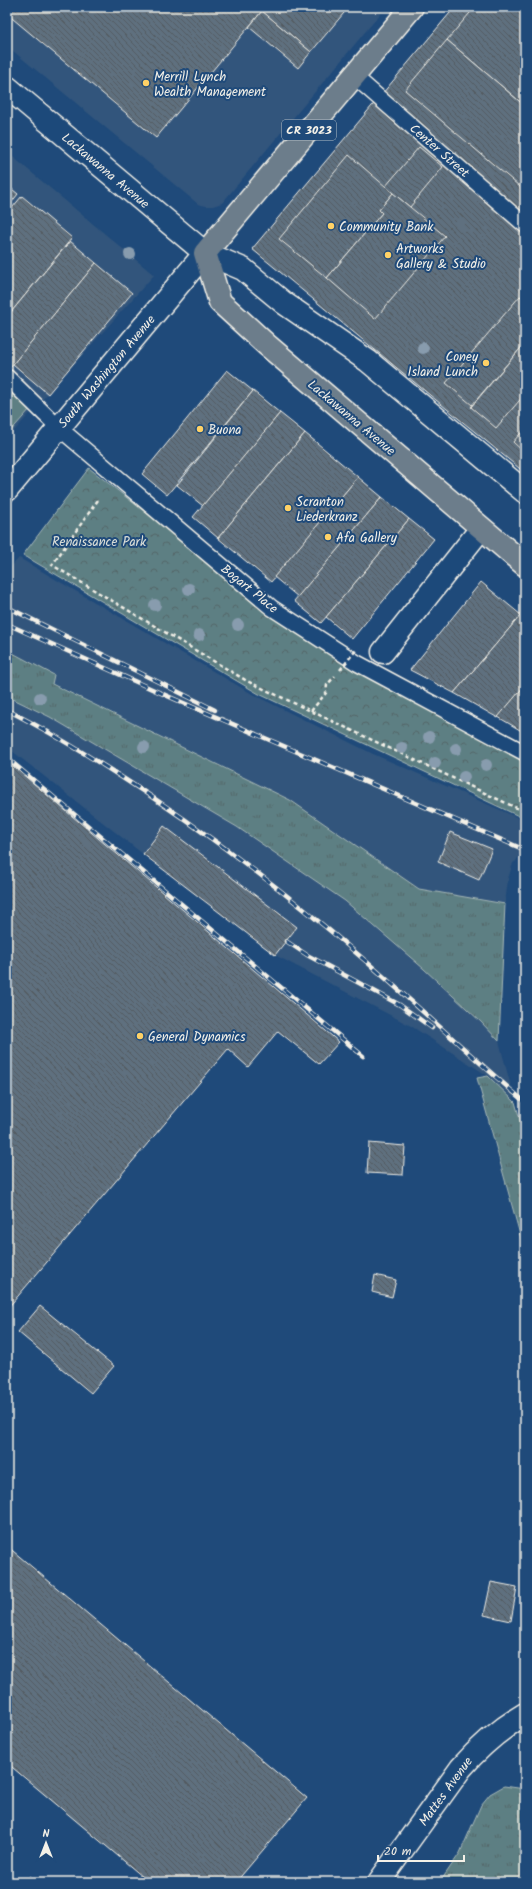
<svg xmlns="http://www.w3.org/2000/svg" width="532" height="1889" viewBox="0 0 532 1889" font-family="Kalam,sans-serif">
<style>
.built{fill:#32557c}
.grass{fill:url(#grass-tufts);stroke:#a8b8b6}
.forest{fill:url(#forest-crowns);stroke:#a8b8b6}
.garden{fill:#5d7f83;stroke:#a8b8b6}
.building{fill:url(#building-back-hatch);stroke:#f4f1e8}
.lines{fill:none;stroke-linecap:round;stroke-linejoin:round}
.lane-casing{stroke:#f4f1e8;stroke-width:18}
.street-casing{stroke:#f4f1e8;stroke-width:25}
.secondary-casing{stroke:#f4f1e8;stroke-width:25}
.primary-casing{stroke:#f4f1e8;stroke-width:25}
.path{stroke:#f4f1e8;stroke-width:2.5;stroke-dasharray:4 3;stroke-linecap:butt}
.lane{stroke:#1f4a7a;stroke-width:15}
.street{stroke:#1f4a7a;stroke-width:22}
.secondary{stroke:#1f4a7a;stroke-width:22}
.primary{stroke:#6c7d8b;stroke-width:22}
.rail-casing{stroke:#f4f1e8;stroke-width:4.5}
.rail{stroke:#1f4a7a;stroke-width:3;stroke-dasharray:9;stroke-linecap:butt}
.path-bridge{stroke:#f4f1e8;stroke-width:2.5;stroke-dasharray:4 3;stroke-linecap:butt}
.tree{fill:#889cae}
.poi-dot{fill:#ffd166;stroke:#1f4a7a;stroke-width:1.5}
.labels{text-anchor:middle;stroke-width:4;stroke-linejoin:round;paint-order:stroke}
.shield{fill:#1f4a7a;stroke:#b4bfc7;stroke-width:1}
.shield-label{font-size:12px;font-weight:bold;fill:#f4f1e8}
.poi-label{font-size:13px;fill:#f4f1e8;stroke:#1f4a7a;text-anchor:start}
.street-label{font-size:13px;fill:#f4f1e8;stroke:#1f4a7a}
.park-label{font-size:13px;fill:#dde0d9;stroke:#1f4a7a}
</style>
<defs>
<pattern id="grass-tufts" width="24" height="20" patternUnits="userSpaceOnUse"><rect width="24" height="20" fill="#5d7f83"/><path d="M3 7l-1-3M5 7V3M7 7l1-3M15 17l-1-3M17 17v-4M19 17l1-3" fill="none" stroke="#546668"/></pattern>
<pattern id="forest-crowns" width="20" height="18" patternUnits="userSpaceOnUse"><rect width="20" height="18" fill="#5d7f83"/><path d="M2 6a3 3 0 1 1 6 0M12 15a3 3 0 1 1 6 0" fill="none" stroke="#546668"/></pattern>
<pattern id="building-back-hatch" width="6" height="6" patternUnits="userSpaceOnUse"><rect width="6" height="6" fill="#5e707f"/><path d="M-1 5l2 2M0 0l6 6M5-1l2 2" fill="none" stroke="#525a60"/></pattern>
</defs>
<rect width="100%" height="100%" fill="#1f4a7a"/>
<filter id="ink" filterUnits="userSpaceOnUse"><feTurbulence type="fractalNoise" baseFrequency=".025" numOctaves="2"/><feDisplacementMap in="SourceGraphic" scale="8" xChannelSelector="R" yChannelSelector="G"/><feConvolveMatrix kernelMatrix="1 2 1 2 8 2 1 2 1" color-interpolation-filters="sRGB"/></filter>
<g filter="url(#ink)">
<g class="built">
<path d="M7,7H386L222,203L213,206H206L198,204L7,46Z"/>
<path d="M7,152L154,275L7,439Z"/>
<path d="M19,558L252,694L371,753L525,821V846L516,861L513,863L508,879L505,904L419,889L290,800L52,683L54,675L7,650V571Z"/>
<path d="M7,696L50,717L237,827L345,901L424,969L477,1018L499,1041L515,1102L488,1076L411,1026L275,955L297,927L164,827L143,854L7,747Z"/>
</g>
<g class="grass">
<path d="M7,650L54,675L52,684L290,800L419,889L505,904L499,1041L481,1022L424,969L345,901L237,827L50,717L7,696Z"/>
<path d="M488,1076L515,1102L525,1137V1253L477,1078Z"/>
<path d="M504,1786L525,1789V1882H440L460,1853L481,1805L490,1794Z"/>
</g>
<path class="forest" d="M89,468L202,557L525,760V819L259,694L23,555Z"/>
<path class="garden" d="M7,390L31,408L7,435Z"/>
<g class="building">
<path d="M7,7H257L262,11L156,138L7,14Z"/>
<path d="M257,7H349L311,52Z"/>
<path d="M455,7H525V473L252,249Z"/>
<path d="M475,7H525V106L447,40Z"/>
<path d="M262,11L311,52L298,68L249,27Z"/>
<path d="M447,40L525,106V191L405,90Z"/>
<path d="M419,147L443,167L410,207L385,187Z"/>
<path d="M349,155L393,193L379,210L382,213L327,278L279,239Z"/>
<path d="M7,185L18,194L7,208Z"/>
<path d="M393,193L445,236L375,319L327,278L382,213L379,210Z"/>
<path d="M22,196L72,238L7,317V214Z"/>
<path d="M70,241L96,263L10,368L7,365V317Z"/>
<path d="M96,263L132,293L48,394L13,364Z"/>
<path d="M525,291V300L521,297Z"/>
<path d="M520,296L525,300V343L472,405L446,383Z"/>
<path d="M525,343V394L496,428L471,407Z"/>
<path d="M227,370L253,391L167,495L142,474Z"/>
<path d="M253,391L280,413L203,506L177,485Z"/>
<path d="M280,413L305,433L218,538L193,517Z"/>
<path d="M525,428V453L513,442Z"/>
<path d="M305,433L358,477L271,582L218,538Z"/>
<path d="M358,477L382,497L298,597L274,577Z"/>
<path d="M382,497L409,519L321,623L294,601Z"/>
<path d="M409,519L434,539L352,639L326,617Z"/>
<path d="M481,582L521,615L454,693L410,670Z"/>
<path d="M521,615L525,618V685L498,718L454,693Z"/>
<path d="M525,685V733L498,717Z"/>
<path d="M7,761L339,1042L319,1064L278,1031L248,1067L228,1049L7,1309Z"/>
<path d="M164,826L297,927L275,955L143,854Z"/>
<path d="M450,832L492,849L479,880L438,862Z"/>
<path d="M369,1143L405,1146L403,1175L367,1173Z"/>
<path d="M375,1275L396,1280L392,1297L372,1292Z"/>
<path d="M40,1306L114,1366L91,1393L18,1332Z"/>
<path d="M7,1546L307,1798L236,1882H149L7,1763Z"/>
<path d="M491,1582L517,1587L511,1621L484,1615Z"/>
<path d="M30,1876L37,1882H25Z"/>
</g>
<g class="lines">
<defs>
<g id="lane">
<path d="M354,76L525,225"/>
<path d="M7,377L59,428L272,608L357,663L525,753"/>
</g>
<path id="street" d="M383,652L479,531"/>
<g id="secondary">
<path d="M7,87L205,253L243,269L284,303L368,361L525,492"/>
<path d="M7,490L205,253"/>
<path d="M379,1882L461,1768C480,1746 500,1729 525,1714"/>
</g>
<path id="primary" d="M412,7L205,253L220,302L267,345L525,565"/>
</defs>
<use href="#lane" class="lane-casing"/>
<use href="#street" class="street-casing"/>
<use href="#secondary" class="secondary-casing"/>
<use href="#primary" class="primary-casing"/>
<g class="path">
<path d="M98,500L52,565L247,681L525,812"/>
<path d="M311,711L326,693L327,685L335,676"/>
</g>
<use href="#lane" class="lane"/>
<use href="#street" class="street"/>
<use href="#secondary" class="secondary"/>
<use href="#primary" class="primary"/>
<defs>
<g id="rail">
<path d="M7,607L215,710"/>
<path d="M7,624L172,698L525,850"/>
<path d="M7,710C43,728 78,749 112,771C199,826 282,889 361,957C416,1004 469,1055 525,1102"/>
<path d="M7,758L363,1056"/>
<path d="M286,941L307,955L400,1005L432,1028"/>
</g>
</defs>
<use href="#rail" class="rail-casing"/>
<use href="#rail" class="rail"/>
<path class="path-bridge" d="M340,670L356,650"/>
</g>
<g class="tree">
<circle cx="130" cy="254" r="6"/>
<circle cx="423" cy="348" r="6"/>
<circle cx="189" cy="589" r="6"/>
<circle cx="155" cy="605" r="6"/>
<circle cx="238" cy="625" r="6"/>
<circle cx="199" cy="635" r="6"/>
<circle cx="40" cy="698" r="6"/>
<circle cx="429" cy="737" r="6"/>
<circle cx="144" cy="747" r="6"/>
<circle cx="402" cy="748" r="6"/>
<circle cx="456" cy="749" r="6"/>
<circle cx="435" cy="763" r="6"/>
<circle cx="486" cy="765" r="6"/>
<circle cx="464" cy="777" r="6"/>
</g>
</g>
<g class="poi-dot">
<circle cx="146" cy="83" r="4"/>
<circle cx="331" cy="226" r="4"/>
<circle cx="388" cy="255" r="4"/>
<circle cx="486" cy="363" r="4"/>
<circle cx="200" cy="429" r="4"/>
<circle cx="288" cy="508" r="4"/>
<circle cx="328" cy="537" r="4"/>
<circle cx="140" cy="1036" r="4"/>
</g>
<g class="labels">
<rect class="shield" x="282" y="120" width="54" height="20" rx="3"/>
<g class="shield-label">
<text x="309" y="134">CR 3023</text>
</g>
<g class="poi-label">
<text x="154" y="81">Merrill Lynch<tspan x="154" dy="15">Wealth Management</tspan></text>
<text x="339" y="231">Community Bank</text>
<text x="396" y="253">Artworks<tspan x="396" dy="15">Gallery &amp; Studio</tspan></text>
<text x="478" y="361" text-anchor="end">Coney<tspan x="478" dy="15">Island Lunch</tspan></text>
<text x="208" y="434">Buona</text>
<text x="296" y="506">Scranton<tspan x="296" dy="15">Liederkranz</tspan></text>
<text x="336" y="542">Afa Gallery</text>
<text x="148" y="1041">General Dynamics</text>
</g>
<g class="street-label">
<text transform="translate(440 150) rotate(41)" y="5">Center Street</text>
<text transform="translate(106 170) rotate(40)" y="5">Lackawanna Avenue</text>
<text transform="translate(106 371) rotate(-50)" y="5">South Washington Avenue</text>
<text transform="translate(352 417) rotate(40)" y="5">Lackawanna Avenue</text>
<text transform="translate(250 588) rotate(39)" y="5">Bogart Place</text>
<text transform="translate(445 1791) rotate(-54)" y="5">Mattes Avenue</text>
</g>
<g class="park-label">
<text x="99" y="546">Renaissance Park</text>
</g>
</g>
<rect width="532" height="1889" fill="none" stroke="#1f4a7a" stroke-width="24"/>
<rect x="12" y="12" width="508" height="1865" fill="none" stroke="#f4f1e8" stroke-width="1.5" filter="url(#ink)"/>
<g transform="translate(46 1843)" stroke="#1f4a7a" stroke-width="3" paint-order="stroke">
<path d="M0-3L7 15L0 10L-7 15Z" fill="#f4f1e8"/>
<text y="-6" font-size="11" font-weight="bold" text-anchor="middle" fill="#f4f1e8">N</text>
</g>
<path d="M378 1855v6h86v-6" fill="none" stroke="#f4f1e8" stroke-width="2"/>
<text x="384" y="1855" font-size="12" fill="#f4f1e8" stroke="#1f4a7a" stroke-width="3" paint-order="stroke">20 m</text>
</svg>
